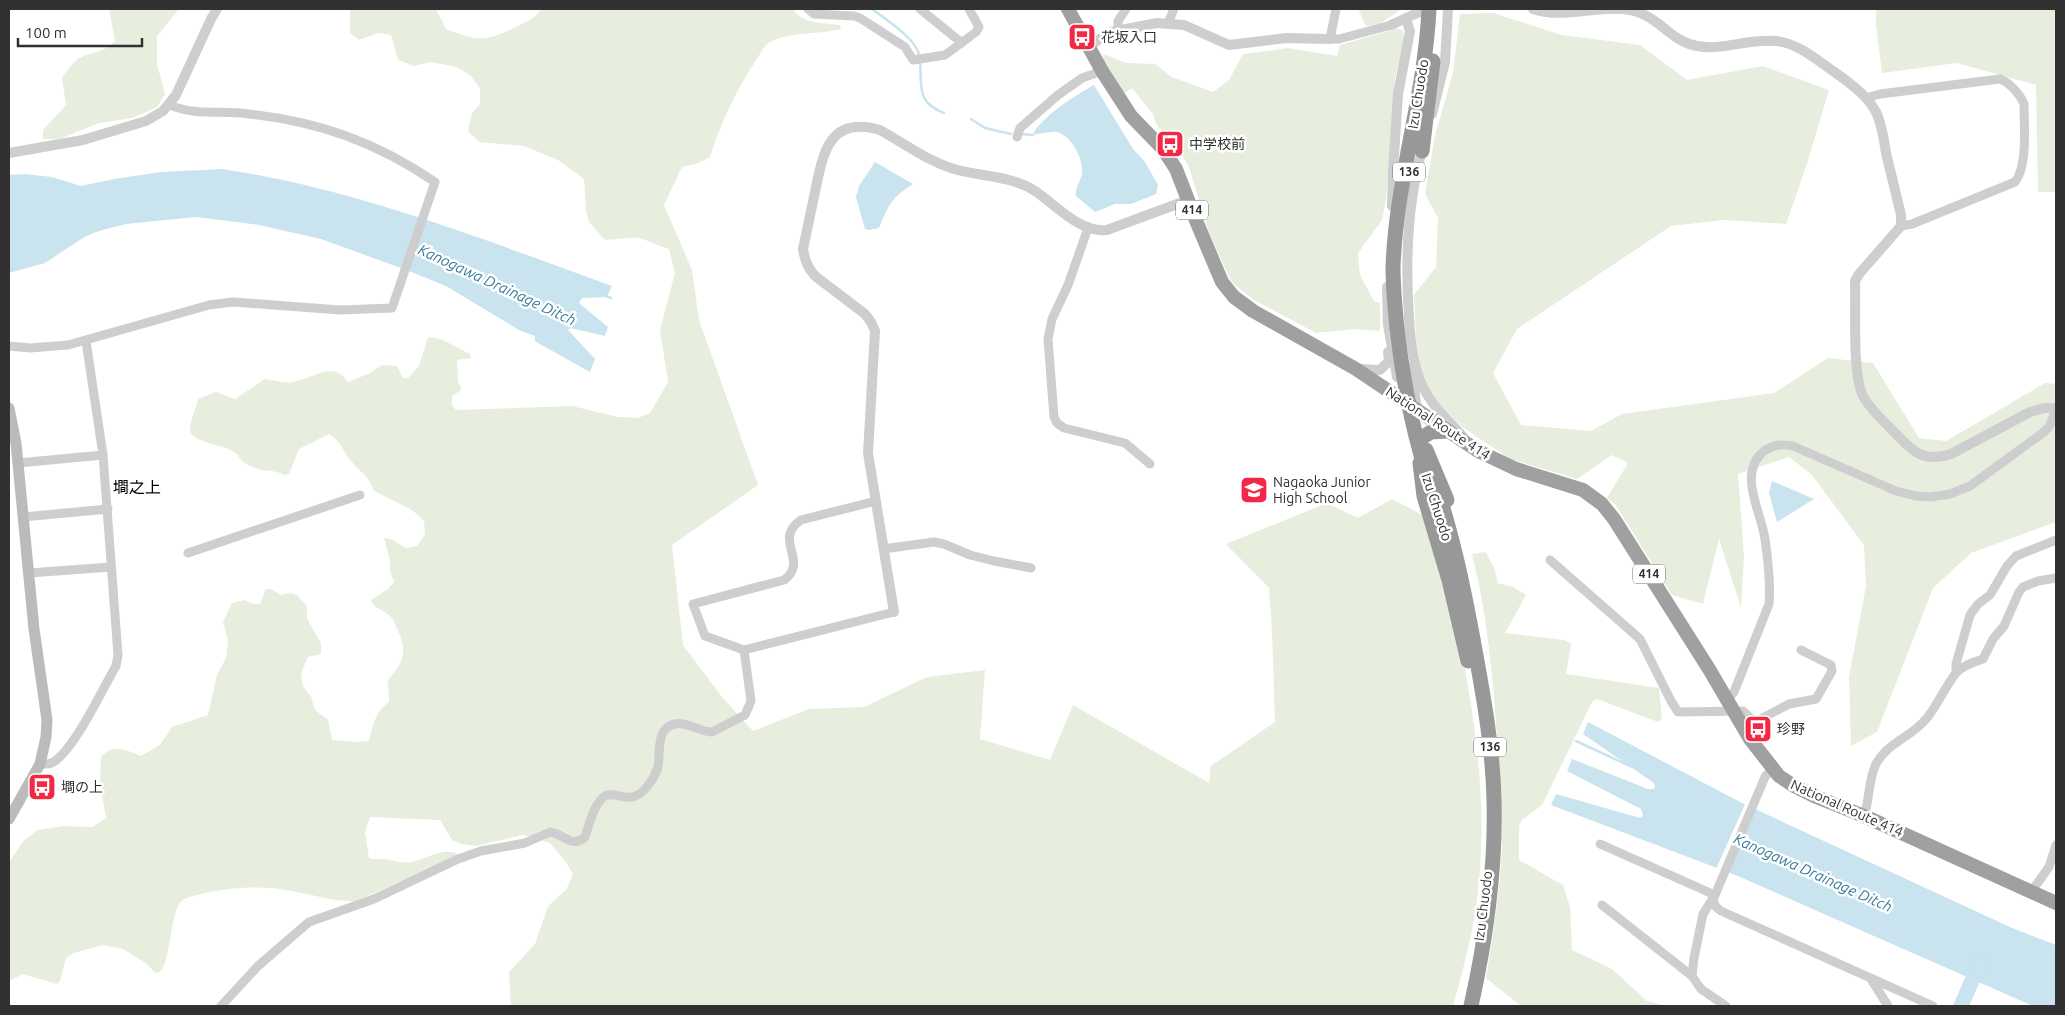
<svg xmlns="http://www.w3.org/2000/svg" width="2065" height="1015" viewBox="0 0 2065 1015" font-family="Ubuntu,'Noto Sans JP',sans-serif">
<style>
.green{fill:#e8eede}
.water{fill:#c9e3ef}
.pier{fill:#fff}
.lines{fill:none;stroke-linecap:round;stroke-linejoin:round}
.stream{stroke:#c9e3ef;stroke-width:2.5}
.river{stroke:#c9e3ef;stroke-width:15}
.minor{stroke:#cecece;stroke-width:9}
.tertiary{stroke:#cecece;stroke-width:10}
.secondary{stroke:#bbb;stroke-width:11}
.trunk{stroke:#a0a0a0;stroke-width:14}
.motorway{stroke:#989898;stroke-width:15}
.motorway-bridge{stroke:#989898;stroke-width:15}
.labels{text-anchor:middle;stroke-width:5;stroke-linejoin:round;paint-order:stroke}
.shield{fill:#fff;stroke:#6f6f6f;stroke-width:1}
.shield-label{font-size:12px;font-weight:bold;fill:#313131}
.poi-label{font-size:14px;fill:#313131;stroke:#fff;text-anchor:start}
.street-label{font-size:14px;fill:#313131;stroke:#fff}
.water-label{font-size:15px;font-style:italic;fill:#377b9a;stroke:#fff}
.quarter-label{font-size:16px;fill:#000;stroke:#fff}
</style>
<rect width="100%" height="100%" fill="#fff"/>
<g class="green">
<path d="M109,9H179L157,36V64L165,94L157,107L133,118L99,123L59,139H43V130L66,105L62,78C68,69 74,60 84,56C96,51 107,51 115,41Z"/>
<path d="M350,9H436L446,29C481,43 487,41 520,25C529,20 536,18 541,9H793C802,24 824,23 840,25L841,29C818,35 792,31 770,42C764,45 760,55 756,60C736,91 721,122 710,157L699,163L682,167L664,205L692,270L699,320L758,485L672,545L683,645L722,697L753,731L809,709L864,707L927,677L985,670L980,739L1050,760L1073,705L1209,783L1211,766L1275,722L1272,631L1269,588L1226,544L1327,503L1358,518L1392,499L1434,521C1461,648 1495,776 1476,907C1471,940 1462,974 1453,1006H511L509,972L535,944L548,906L566,890L573,874L566,862L550,843L523,835L476,846L462,844L452,840L440,820L370,817L365,832L369,858C374,860 378,859 384,859C394,860 401,864 411,862C426,859 442,848 456,853L457,857L356,901C335,902 314,895 292,891C263,885 229,887 201,894C194,896 184,897 180,903C169,920 171,960 160,972L156,973L144,962L123,949L102,945L74,953L66,958L60,981L57,984L23,974L9,981V863L23,841L38,830L63,826L93,827L106,818L100,782L101,757C114,743 125,750 141,756L160,745L172,727L208,715L217,675L226,658L228,641L223,622L232,603L244,600L254,604H260L266,589H271L281,595L291,593L297,595L307,606V619L321,643V654L308,657L301,674L303,686L311,697L315,710L328,720L332,740L358,742L369,741C373,725 375,712 389,702L388,680C403,662 408,653 398,631C396,627 394,620 391,617C385,610 374,609 371,600L388,589L394,582L390,571V561L384,538L391,539L406,548L417,546L425,534L424,521L412,510L374,491C368,475 362,474 352,462C342,451 343,443 329,434L299,449L289,474L284,475C274,469 265,472 255,468C241,463 243,460 234,452C226,445 191,443 190,430C190,421 196,408 198,399L216,392L235,399L265,379C274,380 285,384 293,382C315,378 332,360 348,382L370,373L382,365L397,366L403,378H408L419,366L428,337L441,339L470,354L471,358L457,360L458,382L461,387L460,391L452,396V405L456,410L572,406L618,417L638,418L650,413L668,382L660,330L675,273L669,249C658,246 649,240 638,238C634,237 611,240 605,240L589,222L586,211L584,179L558,160L524,146L479,142L468,131L472,113L480,104V88L470,75L456,67L431,62L414,66L398,60L391,35L378,33L359,40L350,33Z"/>
<path d="M1358,9H1402L1379,24L1366,26Z"/>
<path d="M1876,9H2056V192H2038L2036,85L1957,63L1882,73L1876,24Z"/>
<path d="M1493,13L1562,35L1640,45L1687,80L1763,66L1829,90L1807,164L1786,224L1723,220L1671,226L1517,329L1493,373L1521,425L1591,431L1622,414L1774,393L1828,358L1873,363L1919,438L1946,441L2045,383L2056,384V522L1971,553L1933,588L1877,732L1851,746L1849,677L1866,586L1864,545L1812,475L1789,457L1738,474L1744,556L1741,608L1719,539L1703,604L1672,595L1615,504L1607,498L1628,463L1612,455L1577,479L1510,459L1461,426L1435,399L1427,384L1420,363L1416,340L1414,295L1436,267L1438,218L1425,194L1435,135L1453,73L1460,14Z"/>
<path d="M1398,28L1403,31L1404,40L1395,78L1386,199L1382,220L1358,253L1360,275L1374,301L1380,303V331L1354,329L1316,333L1254,300L1235,285L1230,279L1209,233L1189,167L1180,151L1156,124L1153,114L1132,88L1123,94L1104,62L1103,54L1126,63L1155,64L1172,77L1213,92L1229,80L1243,54L1288,48L1337,56L1340,45Z"/>
<path d="M1486,552L1495,570L1498,583L1513,587L1526,595L1505,633L1564,640L1571,644L1566,674L1659,688L1662,718L1658,722L1597,699L1592,702L1542,805L1522,820L1519,826V860L1563,885L1570,907L1572,950L1612,969L1647,1001L1666,1006H1521L1486,978C1493,933 1501,887 1502,841C1502,807 1499,773 1497,739C1493,676 1487,614 1472,554Z"/>
</g>
<g class="water">
<path d="M1094,85L1133,149L1145,162L1158,185L1156,194L1131,204H1115L1095,212L1076,196C1075,188 1080,182 1082,174C1084,160 1072,136 1057,132C1050,131 1040,134 1033,135C1038,119 1079,93 1094,85Z"/>
<path d="M875,162L913,184C891,198 889,204 879,228L869,230L865,229L856,197L859,186Z"/>
<path d="M222,169C356,189 485,240 612,286L607,297L582,298L579,303L608,327L605,336L570,328L568,330L595,359L590,372L538,343L535,341V336L519,330L446,286L409,271L321,239L259,225L196,217L126,224L102,230L86,236L45,263L9,273V175L25,174L52,177L81,186L114,179L161,172Z"/>
<path d="M1772,481L1814,499L1777,522L1769,493Z"/>
<path d="M1588,722L1742,803L2012,928L2056,945V1006H2033L1738,876L1551,805L1556,794L1640,818L1643,816L1641,809L1567,771L1572,759L1648,789H1654L1655,787L1654,783L1583,734Z"/>
</g>
<path class="pier" d="M1746,802L1757,807L1727,874L1716,869Z"/>
<g class="lines">
<g class="stream">
<path d="M872,9C884,18 918,40 919,56"/>
<path d="M920,61C922,87 916,102 944,113"/>
<path d="M971,119L985,128L1011,134"/>
<path d="M1021,134L1033,135"/>
<path d="M606,296L611,298"/>
<path d="M1576,741L1632,767"/>
</g>
<path class="river" d="M1961,1006L1980,962"/>
<g class="minor">
<path d="M808,9L814,14L854,16L860,18L905,47L913,60L945,55L976,32L979,27L969,9"/>
<path d="M920,9L962,43"/>
<path d="M1336,9L1330,39H1339L1391,25"/>
<path d="M1168,23L1174,9"/>
<path d="M1118,29V21L1126,9"/>
<path d="M1866,98L1880,94L2000,79C2010,83 2020,94 2024,104C2024,124 2028,166 2015,182L1912,224L1901,226"/>
<path d="M1017,137L1020,128L1058,95L1082,78L1102,71"/>
<path d="M1088,228L1068,285L1052,319L1048,339L1054,417L1057,423L1064,428L1125,443L1150,464"/>
<path d="M9,346L30,348L68,345L209,305L233,302L340,310L392,308L435,182C376,142 320,122 249,114C223,110 194,116 170,105"/>
<path d="M18,463L103,455"/>
<path d="M876,501L801,520C772,540 810,561 784,580L693,604L705,636L744,650L894,612"/>
<path d="M23,517L108,509"/>
<path d="M883,549L934,542L944,544L970,555L994,561L1031,568"/>
<path d="M188,553L360,495"/>
<path d="M1550,560L1640,639L1671,701L1678,712L1743,711L1755,722L1789,704L1816,699L1832,671L1831,665L1801,650"/>
<path d="M29,573L111,567"/>
<path d="M1956,673V664L1970,615L1978,604L1990,595L2007,566L2016,556L2056,540"/>
<path d="M1727,700L1734,692L1769,604C1771,583 1768,560 1765,539C1761,511 1737,473 1764,451C1774,444 1782,444 1793,446L1896,491L1916,496L1931,497L1950,494L1970,486L2044,432L2049,427L2056,411"/>
<path d="M40,764C46,764 50,765 55,761C76,746 102,690 116,666L118,655L103,455L86,341"/>
<path d="M1864,816C1870,799 1868,780 1876,764C1888,742 1912,737 1927,718C1938,704 1945,687 1956,673C1963,665 1974,662 1983,659L1993,639L2004,626L2019,592L2023,587L2038,581L2056,578"/>
<path d="M1600,844L1715,895"/>
<path d="M2031,892L2049,867L2056,845"/>
<path d="M1713,900L1716,907L1721,911L1933,1006"/>
<path d="M1602,905L1692,976L1701,989L1726,1006"/>
<path d="M1692,976L1694,958L1703,914L1715,895L1765,777L1772,769"/>
<path d="M1871,979L1888,1006"/>
<path d="M221,1006L258,966L309,922L374,899L458,859L481,851L525,843L550,832C564,834 572,849 585,837C589,825 594,803 605,796C617,789 631,810 649,784C653,779 656,773 658,767C660,756 657,734 668,727C682,717 698,732 712,732L745,715L751,701L744,650"/>
</g>
<g class="tertiary">
<path d="M1533,9C1561,19 1594,6 1624,9C1659,13 1668,41 1697,46C1723,51 1749,38 1776,41C1795,43 1811,55 1826,66C1844,79 1865,92 1876,112C1882,124 1884,140 1886,153C1891,174 1896,194 1901,215V226L1859,274L1855,281C1856,308 1852,374 1863,396C1871,411 1886,423 1898,436C1915,454 1926,462 1951,454L2030,412L2044,408H2056"/>
<path d="M1391,25L1426,9"/>
<path d="M1089,46L1111,32L1157,23L1184,25L1229,45L1287,38L1330,39"/>
<path d="M1432,114L1445,62L1448,9"/>
<path d="M1423,147C1407,202 1405,260 1409,317C1410,340 1413,365 1423,387C1432,407 1449,420 1463,437"/>
<path d="M9,153L83,140L146,121L163,111L176,95L211,19L217,9"/>
<path d="M1392,206L1393,171L1398,94L1410,31L1406,19"/>
<path d="M1387,287L1388,325L1397,377"/>
<path d="M1411,367L1417,409"/>
<path d="M1359,369L1380,370L1389,361L1388,352"/>
<path d="M894,612L868,453L875,331L871,322L865,314L815,276C807,267 805,260 803,249C807,230 811,211 815,192C823,153 829,115 880,130C903,143 928,161 954,169C981,177 1010,175 1035,191C1056,205 1080,233 1107,230L1188,200"/>
</g>
<path class="secondary" d="M9,408L16,443L34,629L47,720L46,737L40,764L9,819"/>
<path class="trunk" d="M1068,9L1102,71L1131,116L1163,149L1176,169L1197,223L1222,282L1234,297L1253,311L1356,369L1478,451L1516,469L1583,490L1602,504L1614,519L1709,669L1750,739L1779,776L1794,786L1814,796L1864,816L2056,903"/>
<g class="motorway">
<path d="M1422,151L1433,61"/>
<path d="M1397,328C1395,308 1393,287 1393,267C1396,180 1425,96 1429,9"/>
<path d="M1423,437L1431,432L1447,431"/>
<path d="M1426,450L1447,500"/>
<path d="M1420,463L1424,496L1449,580L1468,661"/>
<path d="M1438,492C1455,545 1465,595 1475,650C1484,699 1493,750 1494,800C1496,869 1486,939 1471,1006"/>
</g>
<path class="motorway-bridge" d="M1397,328C1403,382 1415,442 1433,494"/>
</g>
<defs>
<symbol id="bus-square" viewBox="-11 -11 22 22"><rect x="-9" y="-9" width="18" height="18" rx="4" fill="#f22845" stroke="#fff"/><path d="M-5-6H5V4H4V6H2V4H-2V6H-4V4H-5ZM-3.5-4V0h7V-4ZM-3.5 1.2v1.5H-2V1.2ZM2 1.2v1.5H3.5V1.2Z" fill="#fff"/></symbol>
<symbol id="school-square" viewBox="-11 -11 22 22"><rect x="-9" y="-9" width="18" height="18" rx="4" fill="#f22845" stroke="#fff"/><path d="M0-5L7-2L0 1L-7-2ZM-4 1L0 2.5L4 1V4Q0 6-4 4Z" fill="#fff"/></symbol>
</defs>
<g fill-rule="evenodd">
<use href="#bus-square" x="1066" y="21" width="32" height="32"/>
<use href="#bus-square" x="1154" y="128" width="32" height="32"/>
<use href="#school-square" x="1238" y="474" width="32" height="32"/>
<use href="#bus-square" x="1742" y="713" width="32" height="32"/>
<use href="#bus-square" x="26" y="771" width="32" height="32"/>
</g>
<g class="labels">
<g class="shield">
<rect x="1393" y="162.5" width="32" height="19" rx="4"/>
<rect x="1176" y="200.5" width="32" height="19" rx="4"/>
<rect x="1633" y="564.5" width="32" height="19" rx="4"/>
<rect x="1474" y="737.5" width="32" height="19" rx="4"/>
</g>
<g class="shield-label">
<text x="1409" y="176">136</text>
<text x="1192" y="214">414</text>
<text x="1649" y="578">414</text>
<text x="1490" y="751">136</text>
</g>
<g class="poi-label">
<text x="1101" y="42">花坂入口</text>
<text x="1189" y="149">中学校前</text>
<text x="1273" y="487">Nagaoka Junior<tspan x="1273" dy="16">High School</tspan></text>
<text x="1777" y="734">珍野</text>
<text x="61" y="792">墹の上</text>
</g>
<g class="street-label">
<text transform="translate(1418 94) rotate(-81)" y="5">Izu Chuodo</text>
<text transform="translate(1438 423) rotate(33)" y="5">National Route 414</text>
<text transform="translate(1437 507) rotate(72)" y="5">Izu Chuodo</text>
<text transform="translate(1847 808) rotate(24)" y="5">National Route 414</text>
<text transform="translate(1483 906) rotate(-83)" y="5">Izu Chuodo</text>
</g>
<g class="water-label">
<text transform="translate(497 285) rotate(25)" y="5">Kanogawa Drainage Ditch</text>
<text transform="translate(1813 873) rotate(24)" y="5">Kanogawa Drainage Ditch</text>
</g>
<g class="quarter-label">
<text x="137" y="493">墹之上</text>
</g>
</g>
<rect width="2065" height="1015" fill="none" stroke="#313131" stroke-width="20"/>
<path d="M18 38v8h124v-8" fill="none" stroke="#313131" stroke-width="2.5"/>
<text x="25" y="38" font-size="15" fill="#313131" stroke="#ffffff" stroke-width="4" paint-order="stroke">100 m</text>
</svg>
